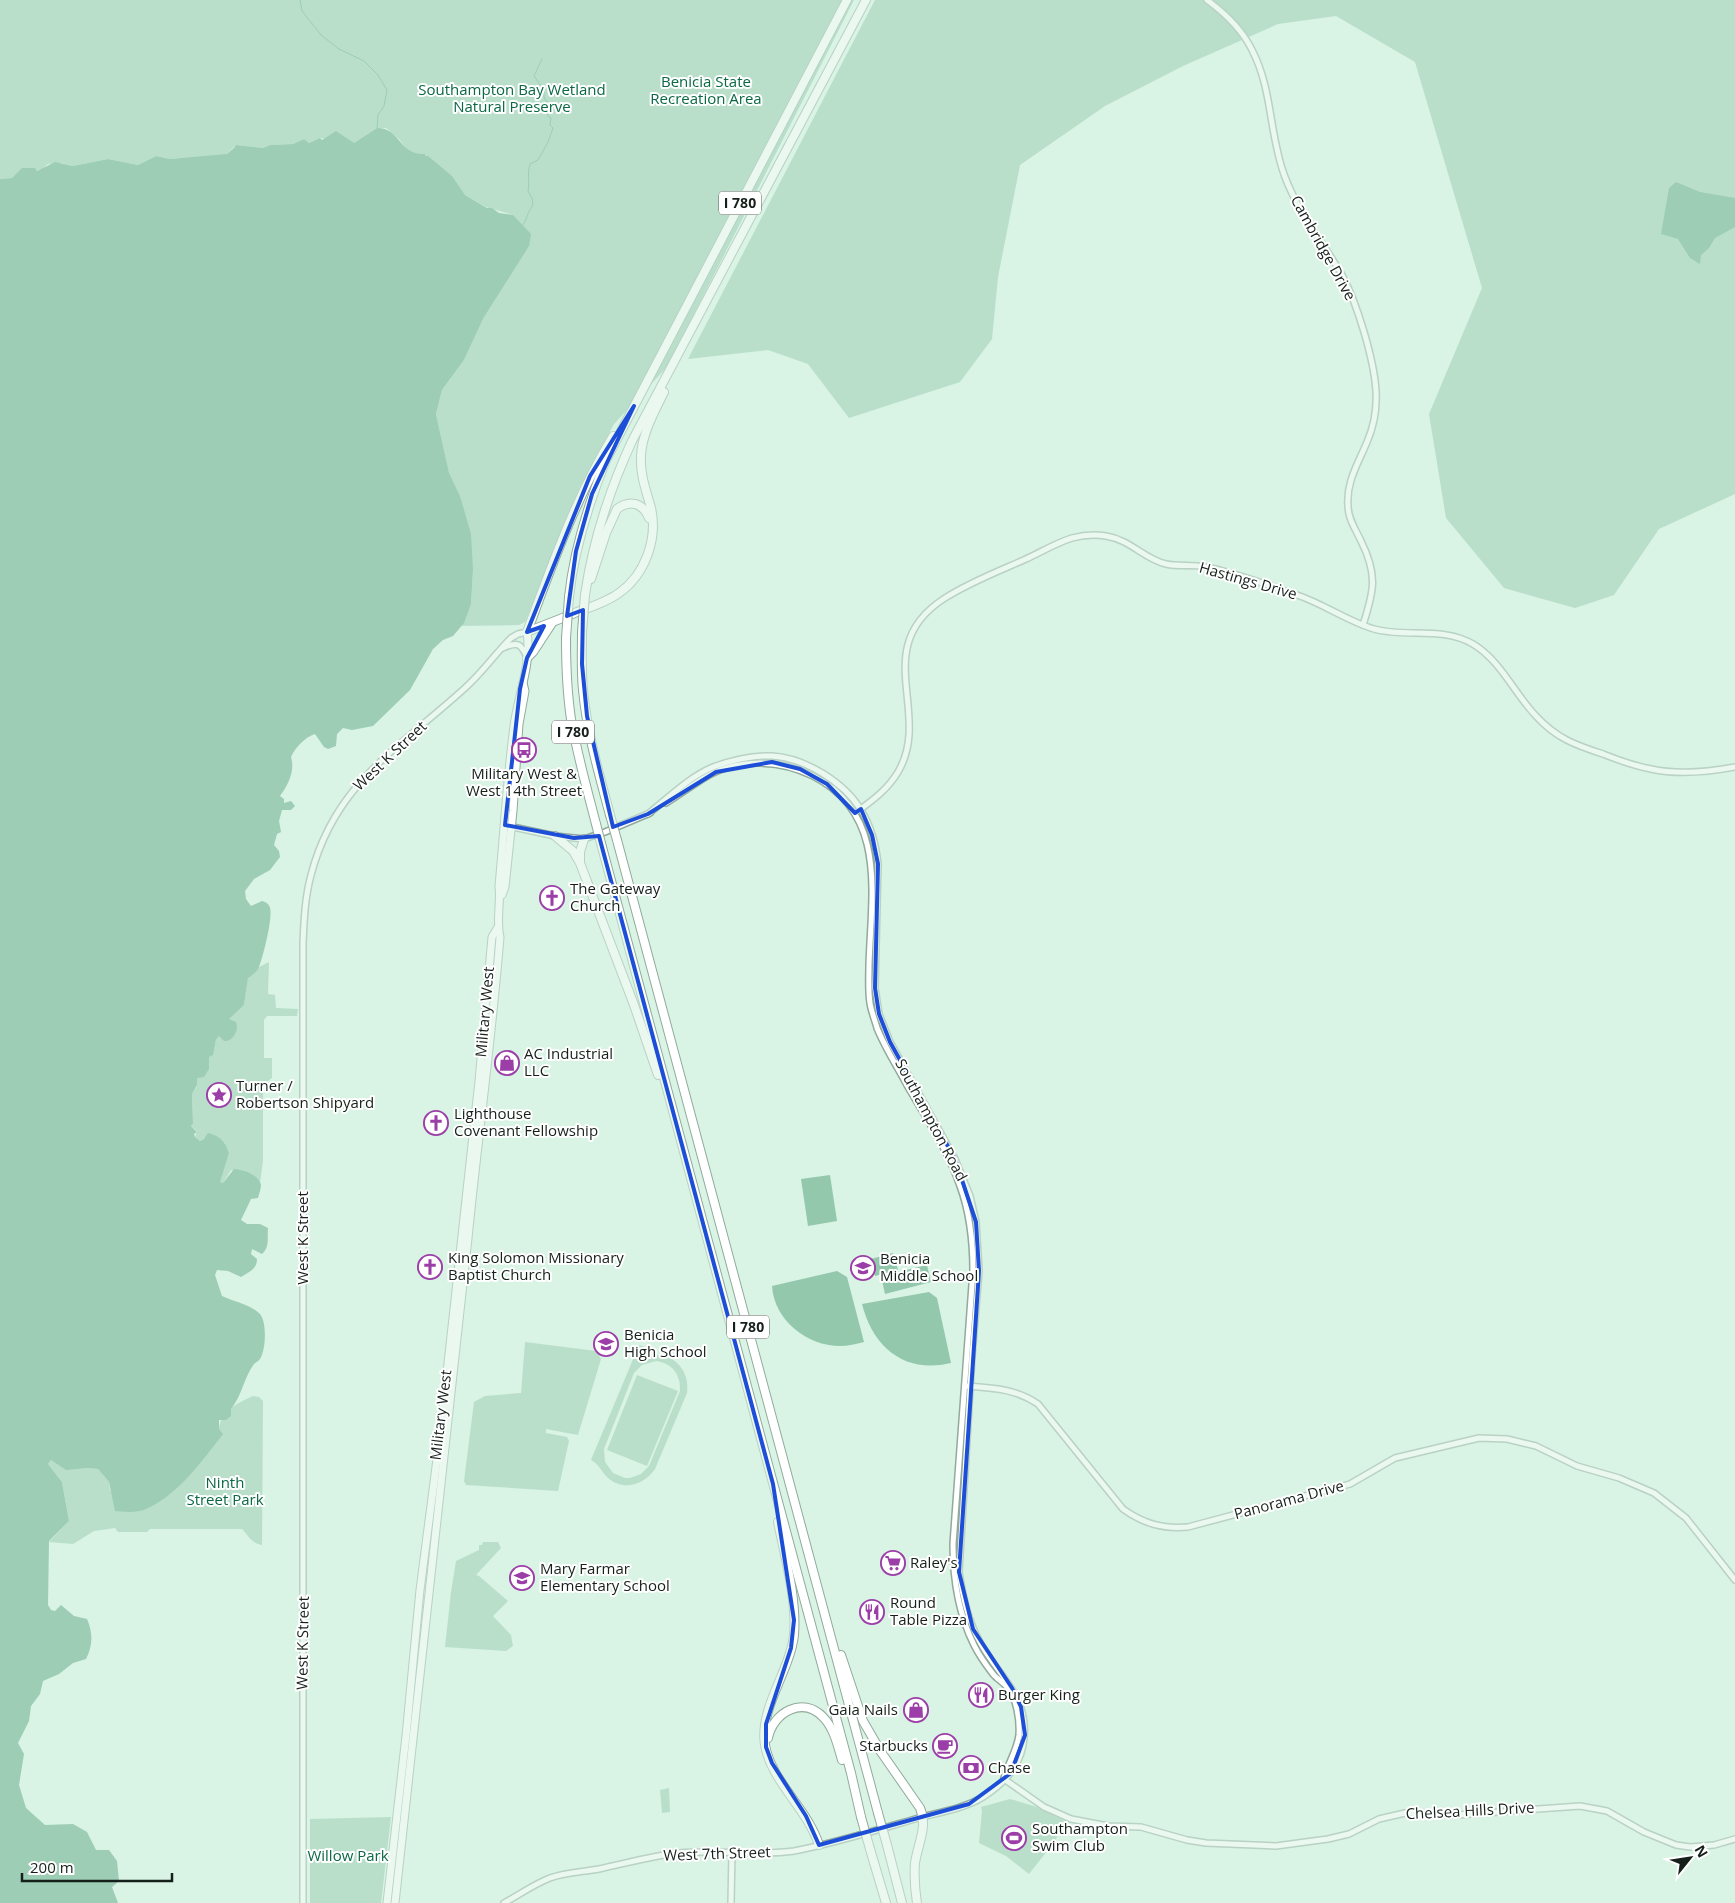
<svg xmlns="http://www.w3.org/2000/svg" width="1735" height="1903" viewBox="0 0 1735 1903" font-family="'Open Sans',sans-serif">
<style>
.green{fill:#93c8ac;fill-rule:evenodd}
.water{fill:#559f7b}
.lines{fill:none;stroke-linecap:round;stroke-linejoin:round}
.stream{stroke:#559f7b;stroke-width:1}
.minor-casing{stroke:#91aa9c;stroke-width:8}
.major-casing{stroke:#91aa9c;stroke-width:9}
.highway-casing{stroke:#91aa9c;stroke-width:10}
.minor{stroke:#fff;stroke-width:5}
.major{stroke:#fff;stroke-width:7}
.highway{stroke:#fff;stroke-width:8}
.highway-bridge-casing{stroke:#91aa9c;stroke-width:10;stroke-linecap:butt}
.highway-bridge{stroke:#fff;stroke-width:8}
.marked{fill:none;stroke:#1d4ed8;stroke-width:4;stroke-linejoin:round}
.labels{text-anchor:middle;stroke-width:4;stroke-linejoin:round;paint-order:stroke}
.shield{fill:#fff;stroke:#5c635f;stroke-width:1}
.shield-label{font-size:14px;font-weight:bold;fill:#16201b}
.park-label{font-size:15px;fill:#0a6845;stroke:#fff}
.street-label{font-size:15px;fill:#16201b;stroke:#fff}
.poi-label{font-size:15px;fill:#16201b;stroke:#fff;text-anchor:start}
</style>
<rect width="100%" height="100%" fill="#d9f3e4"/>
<g class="green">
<path d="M0,0H854L667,367L614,424L580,487L525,622L519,625L461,626L471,604L473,570L460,496L449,474L436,414L442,390L464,360L484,317L513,215L486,207L465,195L449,174L425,157L408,151L399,139L386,128H377L354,143L320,138L309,143L304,139L293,144L270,145L263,148L236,145L227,154L217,156L170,159L156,156L138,165L108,159L73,166L61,163L48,164L42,169L12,178L0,179Z"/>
<path d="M875,0H1735V494L1659,529L1614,595L1575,608L1504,588L1446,518L1429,414L1482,288L1415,62L1336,16L1278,24L1183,66L1105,106L1020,165L998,277L992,339L960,382L849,418L808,364L768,350L688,359Z"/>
<path d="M269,962L268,994L275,995L276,1008L298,1009L297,1016H267L264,1020V1058H272V1078L265,1083L263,1088V1160L260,1183L253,1175L231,1170L223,1183L219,1182L229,1153C223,1137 215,1132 200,1141L195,1137L197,1131L191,1126L193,1124L192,1094L197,1086V1078L209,1064V1057L213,1054L216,1040L219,1036L222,1037L235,1035L237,1026L228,1019L244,1005L248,977L254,974L259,967Z"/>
<path d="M830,1175L837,1221L808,1226L801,1179Z"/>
<path d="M893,1253L898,1270L875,1276L871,1259Z"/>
<path d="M927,1265L931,1282L885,1294L881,1276Z"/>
<path d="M837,1271L847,1277L864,1342C856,1344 848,1346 840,1346C807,1346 774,1320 772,1286Z"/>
<path d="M929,1292L937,1298L951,1363C905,1374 873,1348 862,1304Z"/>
<path d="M525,1342L596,1351L601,1359L578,1435L546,1429V1433L567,1437L569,1441L558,1491L466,1485L464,1481L474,1402L485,1396L521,1393Z"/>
<path d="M639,1345L645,1347L641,1358C666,1347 691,1366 687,1393L655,1469C644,1485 623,1492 607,1477C601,1471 599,1464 591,1460ZM656,1361C672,1363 681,1374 680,1391L649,1466L641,1474L630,1478H625L613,1473L605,1462L604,1449L634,1373L642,1365Z"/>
<path d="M637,1375L678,1391L647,1466L607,1450Z"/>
<path d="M253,1396L259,1397L263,1401L262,1545C251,1543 249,1536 242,1529H150L147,1532H118L115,1528L94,1531L73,1544L49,1542L69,1521L62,1482L48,1464L51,1460L66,1469L87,1468L98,1469L109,1482L110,1491L219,1429C221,1410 238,1403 253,1396Z"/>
<path d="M483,1542H498L501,1548L476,1575L479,1576L508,1601L493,1616L511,1635L513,1646L506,1651L445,1647L451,1592L456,1561L479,1550V1545H482Z"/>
<path d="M669,1788L670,1812L662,1813L660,1790Z"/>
<path d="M1010,1799L1037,1807L1065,1821L1055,1841L1029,1874L1006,1856L979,1843L982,1811L981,1807Z"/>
<path d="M391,1817L381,1903H310V1819Z"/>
</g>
<g class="water">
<path d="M377,128C401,128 398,155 425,154V156H428L452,176L465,195L487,208H492L499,213L513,215L531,234L529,246L484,317L464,360L442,390L436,414L449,473L460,496L471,534L473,570L471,604L467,615L464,623L453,636L443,640L433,649L410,690L373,726L352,730L343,728L337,734L336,746L328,749L324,747L315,734C305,737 295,748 291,757C295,770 289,784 280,796L284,799V803L291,801L295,806L291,810H282L279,821L281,832L277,834L274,845L279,851L280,857L270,870L254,879L245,891L246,899L251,906L262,901C266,902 269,904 270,908C273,918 263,957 259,967C257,972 253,975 248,978L244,1005L229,1019L236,1022C239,1030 235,1038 227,1041H224L219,1036L216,1040L213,1055L209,1057V1069L204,1077L197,1078V1085L192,1094L193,1124L191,1126L197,1132L194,1134L195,1137L200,1141L204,1139L208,1133C220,1136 225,1141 229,1153L220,1182L223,1183L234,1169C243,1170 259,1174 261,1185C261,1189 259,1194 258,1198L251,1199L241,1220L247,1224H260L268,1228C267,1237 270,1247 262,1254L252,1249L251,1254L257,1259C257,1269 249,1272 241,1277L228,1271L217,1270L215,1275L222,1296C234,1302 250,1304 260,1314C267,1322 266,1350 260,1359C259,1361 256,1362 254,1364C244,1377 242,1396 231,1409V1416L226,1420H219V1429L223,1434C202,1461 178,1495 146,1509C137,1513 125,1512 115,1511L109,1482L98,1469L87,1468L66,1470L51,1460L48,1464L62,1482L69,1521L49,1541L48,1605L51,1610L55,1611L61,1605L74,1616L87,1619C93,1633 93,1645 86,1659L73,1663L59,1674L43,1681L40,1694L31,1706L29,1721L18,1743L24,1754L19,1785L26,1808L45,1825L73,1824L87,1832L96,1850H109L117,1861L119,1881L112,1887L118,1903H0V179L12,178L22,168H35L37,171L55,162L73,166L108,159L138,165L156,156L170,159L227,154L234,148L236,145L263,148L270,145L293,144L304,139L309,143L320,138L322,140L336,131L354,143Z"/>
<path d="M1676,182L1700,192L1735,198V227L1715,238L1709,248L1701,255L1700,264L1690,258L1678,239L1661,234L1669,188Z"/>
</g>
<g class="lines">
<g class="stream">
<path d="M300,0L302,11L321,35L339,49L364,61L378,75L387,90L384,106L378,115L377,128"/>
<path d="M523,225C528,217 527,213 533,205L532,198L528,191C530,181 527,173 530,164L538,160L548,142L553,128L550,125L551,118L547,115L550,109L544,97V90L534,76L542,59"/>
</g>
<defs>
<g id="minor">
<path d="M1207,0C1226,14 1242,29 1252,50C1273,90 1269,136 1285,177C1299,214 1323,242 1342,275C1357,303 1374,359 1376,391C1377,409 1374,426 1367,442C1358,464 1346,482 1348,506C1348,519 1356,530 1361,541C1378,575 1374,591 1363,625"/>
<path d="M503,648C518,641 521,644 527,657"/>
<path d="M666,803C679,795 691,786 704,778C737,758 779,759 813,776C888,814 871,895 869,965C869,977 868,990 870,1003C871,1011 875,1020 877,1028C885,1048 897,1066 907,1085C926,1118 948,1150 960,1186C970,1213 973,1242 973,1271L953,1544C953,1580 958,1613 974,1645C979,1655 986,1665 993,1674C997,1679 1003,1682 1007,1687C1017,1699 1020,1720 1019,1735C1017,1751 1008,1763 1004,1778"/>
<path d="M858,811C873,800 888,789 898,772C933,713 868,647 945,598C970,582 999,571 1026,559C1041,552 1056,543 1072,538C1083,535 1095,534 1106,536C1131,540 1144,559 1166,564C1179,567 1193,564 1206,567C1236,573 1267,585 1297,595C1324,604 1347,621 1374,629C1407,638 1442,626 1473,644C1501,661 1514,693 1536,716C1556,738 1575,745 1603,754C1618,760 1635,766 1651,769C1678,775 1708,772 1735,767"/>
<path d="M508,826L555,836L584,839L605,832L650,813"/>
<path d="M967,1386C994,1388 1016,1389 1038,1404L1123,1509C1144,1524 1163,1529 1188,1527L1350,1484L1395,1458L1479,1438L1507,1439L1536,1446L1577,1466L1619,1478L1654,1493L1686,1518L1735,1580"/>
<path d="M1004,1779L1044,1807L1071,1819L1108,1826L1141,1827L1187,1840L1206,1843L1276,1846L1328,1839L1349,1834L1379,1819L1405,1813L1457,1815L1580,1806L1607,1811L1644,1832L1676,1845L1690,1847L1714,1845L1735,1839"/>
<path d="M303,1903V943C304,920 305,897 311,875C335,783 399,748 465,688C482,673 495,654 511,638L518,634L527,632"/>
<path d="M504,1903C519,1895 534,1884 550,1878C566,1872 583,1872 599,1869C622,1864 645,1858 669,1854C710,1848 753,1857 794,1851C837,1843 880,1829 922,1817C942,1812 965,1808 983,1797C1005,1783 1022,1765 1024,1738C1028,1695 999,1677 981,1644C968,1622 963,1597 959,1572L972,1356L979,1271L976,1222L970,1196L955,1159L890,1042L879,1014L875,988L878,864C876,845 871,826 861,810C844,782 805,758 772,756C752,755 732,760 713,767C689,777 668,798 648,814"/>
<path d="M731,1903L732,1852"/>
</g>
<g id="major">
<path d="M502,895L505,887L513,811L519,724L525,691L523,683"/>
<path d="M387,1903L406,1736L420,1590L440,1436L479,1081L492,937L498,927"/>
<path d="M395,1903C419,1681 444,1460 468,1238C478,1137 492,1037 500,937C496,920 501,903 499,886C504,833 507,779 514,726C518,695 532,664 527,632"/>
</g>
<g id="highway">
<path d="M591,579L606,533L617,509C630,499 643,503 649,518"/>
<path d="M585,595C593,540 609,491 632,441L866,0"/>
<path d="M569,597C574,549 588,505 606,460L847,0"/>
<path d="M527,632C544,625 561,619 577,612C591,607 607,602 619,593C645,575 658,539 651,508C646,490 640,475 641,456C642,433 655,411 664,392"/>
<path d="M527,632C552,565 576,497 613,436"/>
<path d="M582,632C582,652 581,671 583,690C587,733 599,774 610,815"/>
<path d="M566,638C566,665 567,692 571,719C577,754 587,789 596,824"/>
<path d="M527,658L533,652L552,623"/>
<path d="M555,836L573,851L580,863L634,1005L658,1075"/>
<path d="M617,840L878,1813"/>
<path d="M602,847L851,1773L861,1817"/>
<path d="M580,861V852L584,839"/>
<path d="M778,1522C785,1557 797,1599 794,1635C790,1671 759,1708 765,1745C771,1781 807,1808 819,1845"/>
<path d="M841,1655L863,1721L881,1752L920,1808C928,1827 918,1843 915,1863C914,1876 915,1890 917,1903"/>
<path d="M768,1738C773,1712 803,1696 823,1717C834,1728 838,1746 842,1760"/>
<path d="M887,1845L902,1903"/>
<path d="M870,1849L886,1903"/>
</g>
</defs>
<use href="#minor" class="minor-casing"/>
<use href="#major" class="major-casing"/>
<use href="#highway" class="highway-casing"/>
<use href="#minor" class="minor"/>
<use href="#major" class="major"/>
<use href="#highway" class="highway"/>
<defs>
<g id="highway-bridge">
<path d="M582,632L585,595"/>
<path d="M566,638L569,597"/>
<path d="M610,815L617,840"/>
<path d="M596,824L602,847"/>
<path d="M878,1813L887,1845"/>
<path d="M861,1817L870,1849"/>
</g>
</defs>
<use href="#highway-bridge" class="highway-bridge-casing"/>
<use href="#highway-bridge" class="highway-bridge"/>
</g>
<path d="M0 0H1735V1903H0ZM634,406L592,494L576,551L567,616L583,610L582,664L587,716L613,827L648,814L716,772L772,762L800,769L827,784L855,813L861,809L872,835L878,864L875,988L879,1014L890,1042L955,1159L976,1222L979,1271L959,1572L973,1629L1012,1688L1021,1707L1025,1735L1011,1773L969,1804L819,1845L806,1816L772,1763L766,1747V1724L791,1648L794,1620L773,1484L599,836L574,838L505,825L520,689L527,658L544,626L527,632L590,476Z" fill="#d9f3e4" fill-opacity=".55" fill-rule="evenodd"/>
<path class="marked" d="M634,406L592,494L576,551L567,616L583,610L582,664L587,716L613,827L648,814L716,772L772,762L800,769L827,784L855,813L861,809L872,835L878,864L875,988L879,1014L890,1042L955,1159L976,1222L979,1271L959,1572L973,1629L1012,1688L1021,1707L1025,1735L1011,1773L969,1804L819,1845L806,1816L772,1763L766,1747V1724L791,1648L794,1620L773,1484L599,836L574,838L505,825L520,689L527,658L544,626L527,632L590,476Z"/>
<defs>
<symbol id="bus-ring" viewBox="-11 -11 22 22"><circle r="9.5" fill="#fff" stroke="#9c3ea7" stroke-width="1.5"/><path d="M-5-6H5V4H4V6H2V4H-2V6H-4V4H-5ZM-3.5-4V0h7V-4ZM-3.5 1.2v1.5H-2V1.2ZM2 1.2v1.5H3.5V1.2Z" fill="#9c3ea7"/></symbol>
<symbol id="church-ring" viewBox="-11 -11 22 22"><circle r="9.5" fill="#fff" stroke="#9c3ea7" stroke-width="1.5"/><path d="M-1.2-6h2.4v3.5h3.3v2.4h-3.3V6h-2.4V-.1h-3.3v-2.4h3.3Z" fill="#9c3ea7"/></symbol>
<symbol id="shop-ring" viewBox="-11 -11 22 22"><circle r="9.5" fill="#fff" stroke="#9c3ea7" stroke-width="1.5"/><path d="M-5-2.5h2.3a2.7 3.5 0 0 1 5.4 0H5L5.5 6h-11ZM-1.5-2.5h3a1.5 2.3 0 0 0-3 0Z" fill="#9c3ea7"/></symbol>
<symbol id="sight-ring" viewBox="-11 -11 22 22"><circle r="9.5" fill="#fff" stroke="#9c3ea7" stroke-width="1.5"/><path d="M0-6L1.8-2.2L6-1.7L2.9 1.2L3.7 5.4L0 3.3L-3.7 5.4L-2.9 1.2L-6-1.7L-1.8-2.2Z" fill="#9c3ea7"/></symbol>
<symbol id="school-ring" viewBox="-11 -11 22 22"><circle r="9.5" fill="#fff" stroke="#9c3ea7" stroke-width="1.5"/><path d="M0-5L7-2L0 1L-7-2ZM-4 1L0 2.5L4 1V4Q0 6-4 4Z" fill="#9c3ea7"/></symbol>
<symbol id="supermarket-ring" viewBox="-11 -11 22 22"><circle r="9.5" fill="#fff" stroke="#9c3ea7" stroke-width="1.5"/><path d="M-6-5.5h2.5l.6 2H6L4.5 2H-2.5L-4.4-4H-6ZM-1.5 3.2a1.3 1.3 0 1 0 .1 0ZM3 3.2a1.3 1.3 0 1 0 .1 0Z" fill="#9c3ea7"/></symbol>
<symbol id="restaurant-ring" viewBox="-11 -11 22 22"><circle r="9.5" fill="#fff" stroke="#9c3ea7" stroke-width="1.5"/><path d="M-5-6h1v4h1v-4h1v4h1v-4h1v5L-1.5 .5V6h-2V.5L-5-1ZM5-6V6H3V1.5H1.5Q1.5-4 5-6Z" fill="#9c3ea7"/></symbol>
<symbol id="cafe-ring" viewBox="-11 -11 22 22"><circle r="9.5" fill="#fff" stroke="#9c3ea7" stroke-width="1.5"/><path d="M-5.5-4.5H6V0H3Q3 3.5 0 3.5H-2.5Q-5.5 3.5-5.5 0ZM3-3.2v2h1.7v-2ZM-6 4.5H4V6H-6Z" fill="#9c3ea7"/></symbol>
<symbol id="bank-ring" viewBox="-11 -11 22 22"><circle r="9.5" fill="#fff" stroke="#9c3ea7" stroke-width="1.5"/><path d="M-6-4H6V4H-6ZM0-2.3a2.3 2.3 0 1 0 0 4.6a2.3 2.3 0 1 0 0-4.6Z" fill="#9c3ea7"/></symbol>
<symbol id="stadium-ring" viewBox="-11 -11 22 22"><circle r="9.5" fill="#fff" stroke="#9c3ea7" stroke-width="1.5"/><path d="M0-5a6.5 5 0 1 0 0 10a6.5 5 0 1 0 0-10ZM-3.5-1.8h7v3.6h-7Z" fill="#9c3ea7"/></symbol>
</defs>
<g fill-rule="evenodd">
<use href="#bus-ring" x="510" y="736" width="28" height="28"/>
<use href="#church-ring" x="538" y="884" width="28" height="28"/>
<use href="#shop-ring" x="493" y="1049" width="28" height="28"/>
<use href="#sight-ring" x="205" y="1081" width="28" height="28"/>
<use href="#church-ring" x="422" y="1109" width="28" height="28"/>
<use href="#church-ring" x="416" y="1253" width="28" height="28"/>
<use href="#school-ring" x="849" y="1254" width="28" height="28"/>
<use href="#school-ring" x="592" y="1330" width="28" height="28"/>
<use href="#supermarket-ring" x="879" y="1549" width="28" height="28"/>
<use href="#school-ring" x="508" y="1564" width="28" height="28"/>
<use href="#restaurant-ring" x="858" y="1598" width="28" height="28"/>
<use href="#restaurant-ring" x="967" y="1681" width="28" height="28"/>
<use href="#shop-ring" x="902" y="1696" width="28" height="28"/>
<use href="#cafe-ring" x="931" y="1732" width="28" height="28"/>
<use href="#bank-ring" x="957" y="1754" width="28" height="28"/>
<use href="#stadium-ring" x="1000" y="1824" width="28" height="28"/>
</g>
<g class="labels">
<g class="shield">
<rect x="719" y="191.5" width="42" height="23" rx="4"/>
<rect x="552" y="720.5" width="42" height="23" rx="4"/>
<rect x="727" y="1315.5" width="42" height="23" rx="4"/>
</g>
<g class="shield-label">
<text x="740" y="208">I 780</text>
<text x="573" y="737">I 780</text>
<text x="748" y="1332">I 780</text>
</g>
<g class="park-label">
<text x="706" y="87">Benicia State<tspan x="706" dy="17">Recreation Area</tspan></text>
<text x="512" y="95">Southampton Bay Wetland<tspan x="512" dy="17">Natural Preserve</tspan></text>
<text x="225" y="1488">Ninth<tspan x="225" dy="17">Street Park</tspan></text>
<text x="348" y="1861">Willow Park</text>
</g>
<g class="street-label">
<text transform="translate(1323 248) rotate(61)" y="5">Cambridge Drive</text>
<text transform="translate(1248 581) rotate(16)" y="5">Hastings Drive</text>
<text transform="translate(390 756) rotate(-43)" y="5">West K Street</text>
<text transform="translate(485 1012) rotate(-85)" y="5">Military West</text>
<text transform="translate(931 1120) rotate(62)" y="5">Southampton Road</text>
<text transform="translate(303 1238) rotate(-90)" y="5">West K Street</text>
<text transform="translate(441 1415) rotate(-83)" y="5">Military West</text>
<text transform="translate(1289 1500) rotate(-15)" y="5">Panorama Drive</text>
<text transform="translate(303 1643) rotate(-89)" y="5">West K Street</text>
<text transform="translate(1470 1811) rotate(-3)" y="5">Chelsea Hills Drive</text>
<text transform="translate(717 1854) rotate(-2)" y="5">West 7th Street</text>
</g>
<g class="poi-label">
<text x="524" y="779" text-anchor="middle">Military West &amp;<tspan x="524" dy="17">West 14th Street</tspan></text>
<text x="570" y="894">The Gateway<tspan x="570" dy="17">Church</tspan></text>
<text x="524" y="1059">AC Industrial<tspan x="524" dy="17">LLC</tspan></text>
<text x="236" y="1091">Turner /<tspan x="236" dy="17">Robertson Shipyard</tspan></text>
<text x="454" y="1119">Lighthouse<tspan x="454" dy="17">Covenant Fellowship</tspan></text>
<text x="448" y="1263">King Solomon Missionary<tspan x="448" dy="17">Baptist Church</tspan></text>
<text x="880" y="1264">Benicia<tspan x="880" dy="17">Middle School</tspan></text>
<text x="624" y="1340">Benicia<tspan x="624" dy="17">High School</tspan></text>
<text x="910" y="1568">Raley's</text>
<text x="540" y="1574">Mary Farmar<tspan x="540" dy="17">Elementary School</tspan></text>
<text x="890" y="1608">Round<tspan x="890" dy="17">Table Pizza</tspan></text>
<text x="998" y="1700">Burger King</text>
<text x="898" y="1715" text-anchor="end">Gaia Nails</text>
<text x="928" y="1751" text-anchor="end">Starbucks</text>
<text x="988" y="1773">Chase</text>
<text x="1032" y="1834">Southampton<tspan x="1032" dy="17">Swim Club</tspan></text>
</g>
</g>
<g transform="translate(1690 1858) rotate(60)" stroke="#ffffff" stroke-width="4" paint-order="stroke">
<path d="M0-4L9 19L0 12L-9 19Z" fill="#16201b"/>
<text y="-8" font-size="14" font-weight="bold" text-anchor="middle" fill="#16201b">N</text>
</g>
<path d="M22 1873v8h150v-8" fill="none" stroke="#16201b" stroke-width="2.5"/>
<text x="30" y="1873" font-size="15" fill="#16201b" stroke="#ffffff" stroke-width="4" paint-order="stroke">200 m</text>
</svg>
